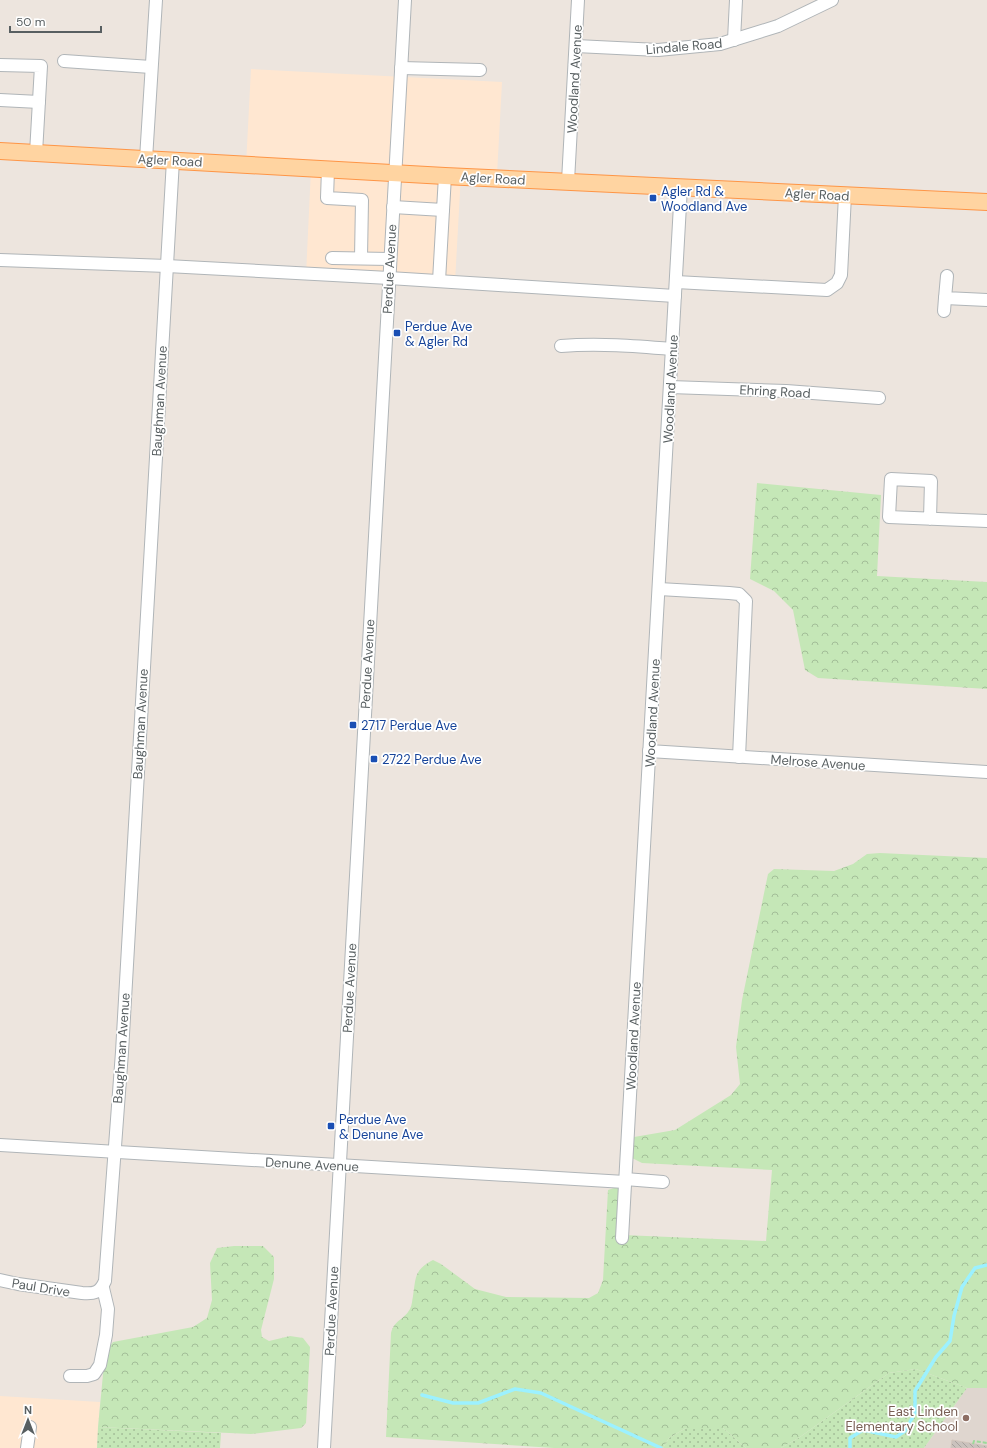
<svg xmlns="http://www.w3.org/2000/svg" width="987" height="1448" viewBox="0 0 987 1448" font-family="'DM Sans',sans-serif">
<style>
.commercial{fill:#ffe7d1}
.education{fill:#dfd6cf}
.grass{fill:url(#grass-dots)}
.forest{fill:url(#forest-crowns)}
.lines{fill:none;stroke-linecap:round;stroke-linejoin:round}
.stream{stroke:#9cf1ff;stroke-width:3.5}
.building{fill:url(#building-back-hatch);stroke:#d2c5bc}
.minor-casing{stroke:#b0b5b8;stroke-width:14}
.major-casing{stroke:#fe9546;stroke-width:18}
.path{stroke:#9bda99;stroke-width:2;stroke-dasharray:4 2;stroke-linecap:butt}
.minor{stroke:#fff;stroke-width:12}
.major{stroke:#ffd4a1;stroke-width:16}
.transit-dot{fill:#1a4fb4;stroke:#fff;stroke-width:1.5}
.education-dot{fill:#8d6e63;stroke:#fff;stroke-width:1.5}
.labels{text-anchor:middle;stroke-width:3.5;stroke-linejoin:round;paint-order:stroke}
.street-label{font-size:13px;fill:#585f61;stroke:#fff}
.transit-label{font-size:13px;fill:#164399;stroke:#fff;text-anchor:start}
.education-label{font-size:13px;fill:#785e54;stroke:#fff;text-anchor:end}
</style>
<defs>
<pattern id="grass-dots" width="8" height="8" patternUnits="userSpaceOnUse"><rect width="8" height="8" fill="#c5e7b7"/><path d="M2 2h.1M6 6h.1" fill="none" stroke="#a3be98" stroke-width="1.8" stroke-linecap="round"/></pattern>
<pattern id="forest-crowns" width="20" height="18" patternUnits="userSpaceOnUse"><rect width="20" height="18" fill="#c5e7b7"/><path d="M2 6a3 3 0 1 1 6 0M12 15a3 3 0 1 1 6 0" fill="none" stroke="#a3be98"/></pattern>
<pattern id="building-back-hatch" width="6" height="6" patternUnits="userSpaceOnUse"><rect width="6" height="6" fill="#cac2bd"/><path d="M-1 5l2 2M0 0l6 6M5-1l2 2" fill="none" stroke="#a7a19d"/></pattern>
</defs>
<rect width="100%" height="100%" fill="#ede5de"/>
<g class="commercial">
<path d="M251,69L502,82L497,175L461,174L455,282L306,275L311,169L246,165Z"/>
<path d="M0,1396L100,1402L97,1448H0Z"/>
</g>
<path class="education" d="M967,1388H987V1448H924Z"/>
<g class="grass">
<path d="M916,1369L967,1388L924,1448H781L800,1437L889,1373Z"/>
<path d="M98,1427L221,1433L220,1448H97Z"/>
<path d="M686,1428H723L746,1448H663L669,1438Z"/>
</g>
<g class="forest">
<path d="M757,483L881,495L877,576L987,582V689L818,678L805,670L793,610L774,591L750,579Z"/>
<path d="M880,853L987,858V1388H967L916,1369L889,1373L800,1437L781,1448H746L723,1428H686L669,1438L663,1448H554L386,1437L391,1333C395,1319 403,1321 410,1309C412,1305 412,1301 413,1296C416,1277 414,1270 433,1260L441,1264L475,1289L506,1297L589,1298L598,1293L603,1280L608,1190L617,1187L622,1192L623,1235L766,1241L772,1170L642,1163L632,1158L634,1137L675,1130L731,1095L740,1084L736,1047L742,1000L768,874L774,869L834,871L853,864L867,854Z"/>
<path d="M234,1246H263L274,1257V1279L261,1330L262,1337L269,1341L290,1336L303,1338L310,1347L306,1423L301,1428L251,1434L98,1427L105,1353L113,1342L193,1327L207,1318L212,1300L210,1263L217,1248Z"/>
</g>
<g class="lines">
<g class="stream">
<path d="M422,1395L453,1403H478L515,1389L541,1393L661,1448"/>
<path d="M850,1448V1438L863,1430L896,1437L905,1431L915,1413V1391L936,1357L950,1341L954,1316L962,1287L975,1268L987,1265"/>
</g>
</g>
<path class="building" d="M952,1440L987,1446V1448H951Z"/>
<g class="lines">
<defs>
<g id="minor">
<path d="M734,40L736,0"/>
<path d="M576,46L658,50L720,44L778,26L832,0"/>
<path d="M64,61L151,67"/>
<path d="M0,65L41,66L36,153"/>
<path d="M401,68L480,70"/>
<path d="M0,100L39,102"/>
<path d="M146,159L156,0"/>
<path d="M328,169L327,198L362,200L361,258"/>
<path d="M568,181L578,0"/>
<path d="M393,207L443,210L445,176"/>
<path d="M332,258L390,259"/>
<path d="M0,260L167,266L389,278L675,296"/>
<path d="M947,276L945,298L987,300"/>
<path d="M439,281L443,210"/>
<path d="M676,282L827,290L837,283L841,275L845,195"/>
<path d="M944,311L945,298"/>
<path d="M561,346C598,343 635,346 672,349"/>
<path d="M670,387L786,391L879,398"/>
<path d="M930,519L931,481L891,479L889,517L987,521"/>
<path d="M659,589L729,593L739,594L746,601L739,757"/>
<path d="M649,751L987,772"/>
<path d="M0,1145L625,1182"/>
<path d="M625,1179L663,1182"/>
<path d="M622,1238L681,187"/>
<path d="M0,1280L18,1284L82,1293C94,1294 100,1293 105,1281L122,1052L173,160"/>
<path d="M70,1376H87L94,1374L100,1365L106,1335L108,1309L103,1288"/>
<path d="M27,1448L30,1427"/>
<path d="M324,1448L405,0"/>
</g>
<path id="major" d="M0,151L445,176L987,202"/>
</defs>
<use href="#minor" class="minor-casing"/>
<use href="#major" class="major-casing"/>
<path class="path" d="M973,1444L974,1441L987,1443"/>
<use href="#minor" class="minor"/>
<use href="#major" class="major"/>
</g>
<g class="transit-dot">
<rect x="649" y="194" width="8" height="8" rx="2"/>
<rect x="393" y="329" width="8" height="8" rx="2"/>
<rect x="349" y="721" width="8" height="8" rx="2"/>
<rect x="370" y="755" width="8" height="8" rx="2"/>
<rect x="327" y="1122" width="8" height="8" rx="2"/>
</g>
<circle class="education-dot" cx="966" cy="1418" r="4"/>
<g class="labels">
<g class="street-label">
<text transform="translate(684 46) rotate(-5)" y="5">Lindale Road</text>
<text transform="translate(574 79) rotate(-87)" y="5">Woodland Avenue</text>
<text transform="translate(170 160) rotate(3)" y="5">Agler Road</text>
<text transform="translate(493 178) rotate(3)" y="5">Agler Road</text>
<text transform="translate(817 194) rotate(3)" y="5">Agler Road</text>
<text transform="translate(389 269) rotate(-87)" y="5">Perdue Avenue</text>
<text transform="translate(670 389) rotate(-87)" y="5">Woodland Avenue</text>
<text transform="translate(775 391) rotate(3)" y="5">Ehring Road</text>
<text transform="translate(159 401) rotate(-87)" y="5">Baughman Avenue</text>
<text transform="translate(367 664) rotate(-87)" y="5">Perdue Avenue</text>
<text transform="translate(652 713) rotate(-87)" y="5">Woodland Avenue</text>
<text transform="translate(140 724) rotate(-87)" y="5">Baughman Avenue</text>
<text transform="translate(818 762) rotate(4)" y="5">Melrose Avenue</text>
<text transform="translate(349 988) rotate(-87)" y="5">Perdue Avenue</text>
<text transform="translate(633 1036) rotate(-87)" y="5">Woodland Avenue</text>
<text transform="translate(121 1048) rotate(-86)" y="5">Baughman Avenue</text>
<text transform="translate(312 1164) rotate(3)" y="5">Denune Avenue</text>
<text transform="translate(41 1287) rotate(9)" y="5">Paul Drive</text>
<text transform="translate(331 1311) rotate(-87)" y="5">Perdue Avenue</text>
</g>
<g class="transit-label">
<text x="661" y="196">Agler Rd &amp;<tspan x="661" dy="15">Woodland Ave</tspan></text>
<text x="405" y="331">Perdue Ave<tspan x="405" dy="15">&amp; Agler Rd</tspan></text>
<text x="361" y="730">2717 Perdue Ave</text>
<text x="382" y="764">2722 Perdue Ave</text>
<text x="339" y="1124">Perdue Ave<tspan x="339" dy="15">&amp; Denune Ave</tspan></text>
</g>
<g class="education-label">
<text x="958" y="1416">East Linden<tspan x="958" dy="15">Elementary School</tspan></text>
</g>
</g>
<g transform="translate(28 1420)" stroke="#ffffff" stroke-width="3" paint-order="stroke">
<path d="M0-3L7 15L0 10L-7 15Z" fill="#585f61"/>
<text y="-6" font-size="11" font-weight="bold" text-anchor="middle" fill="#585f61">N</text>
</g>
<path d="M10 26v6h91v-6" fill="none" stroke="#585f61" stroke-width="2"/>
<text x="16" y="26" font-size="12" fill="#585f61" stroke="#ffffff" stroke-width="3" paint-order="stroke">50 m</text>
</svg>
